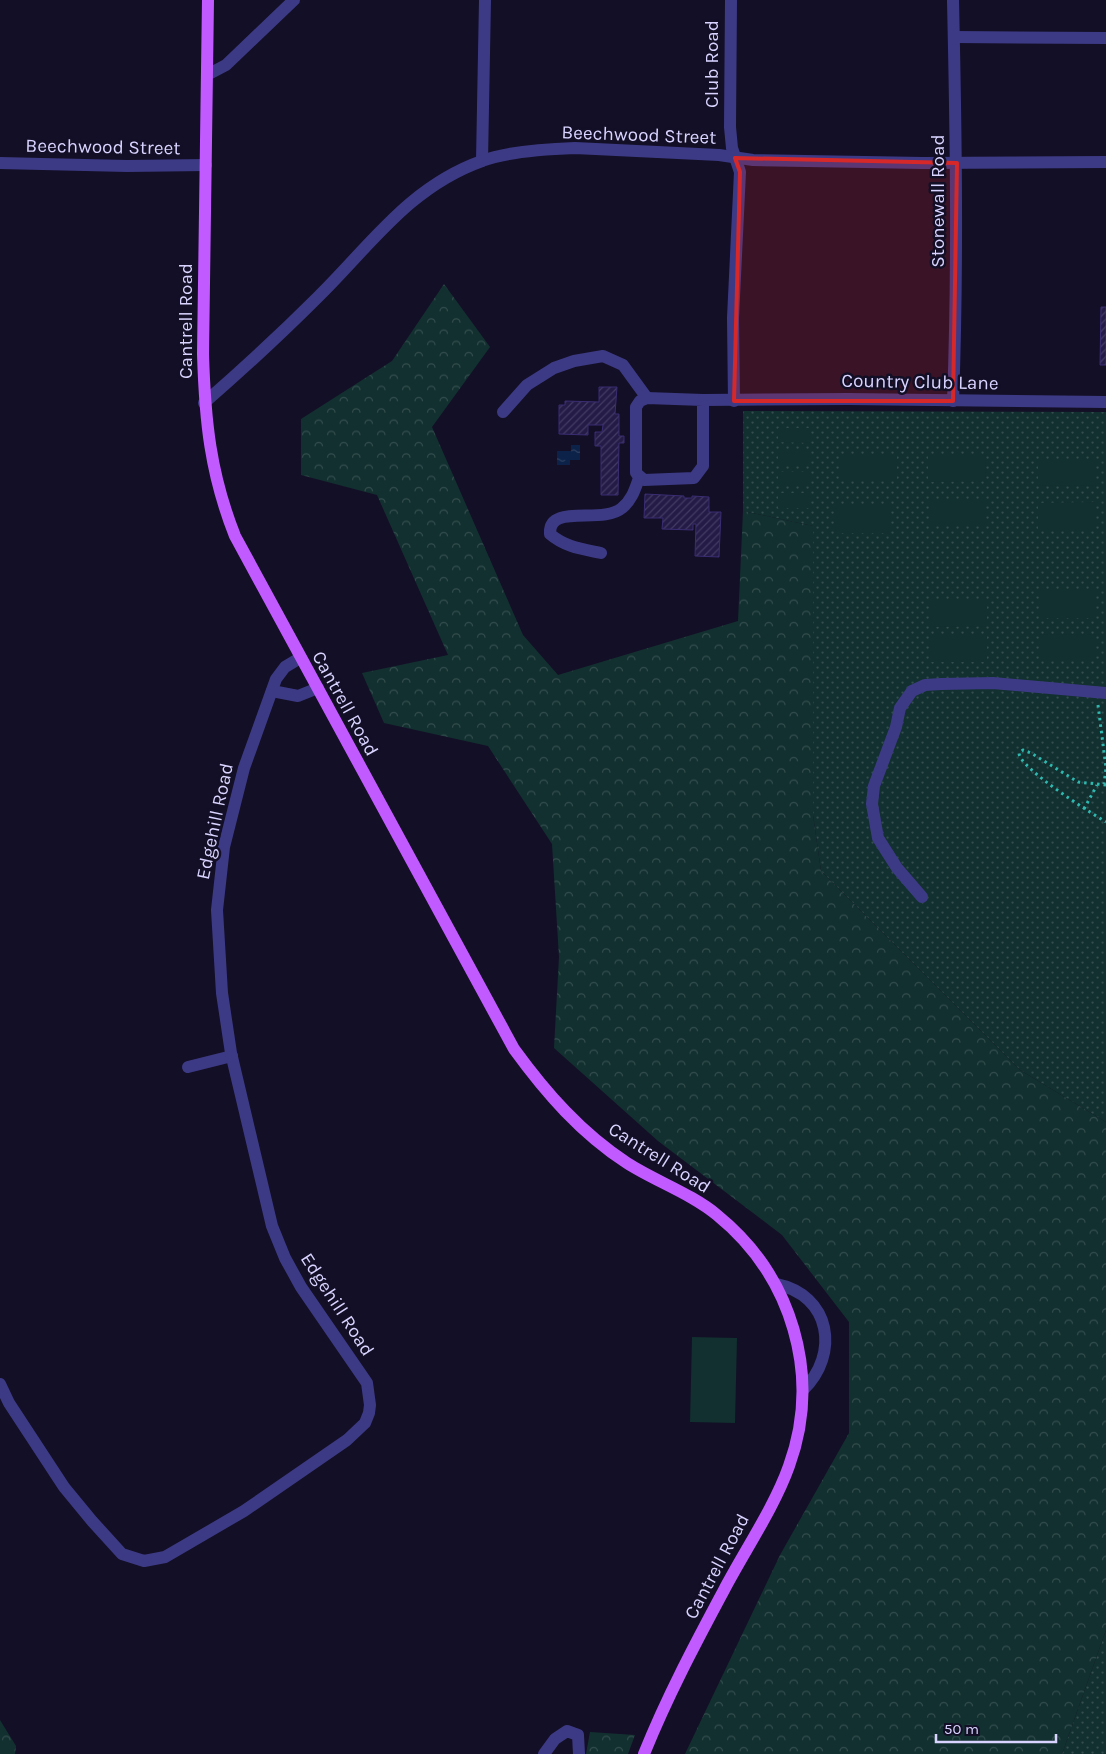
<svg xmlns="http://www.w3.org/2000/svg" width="1106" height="1754" viewBox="0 0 1106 1754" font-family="Karla,sans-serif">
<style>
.grass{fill:url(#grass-dots)}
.forest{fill:url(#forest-crowns)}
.park{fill:#12302f}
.water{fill:url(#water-ripples)}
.building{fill:url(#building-hatch);stroke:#3b2d73}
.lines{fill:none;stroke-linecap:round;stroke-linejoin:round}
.path{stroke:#2fb8b0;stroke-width:3;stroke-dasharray:2.5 4;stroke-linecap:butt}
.minor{stroke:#3d3a85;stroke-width:12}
.major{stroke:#c25bff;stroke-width:12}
.marked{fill:#d62828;fill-opacity:0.2;stroke:#d62828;stroke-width:4;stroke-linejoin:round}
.labels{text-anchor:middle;stroke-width:5;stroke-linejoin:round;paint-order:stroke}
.street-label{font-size:19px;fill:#d9d4ff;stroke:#130f26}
</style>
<defs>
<pattern id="grass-dots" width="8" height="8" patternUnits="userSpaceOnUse" patternTransform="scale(1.25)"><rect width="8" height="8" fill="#12302f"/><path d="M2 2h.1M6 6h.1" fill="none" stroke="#344d4e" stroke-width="1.8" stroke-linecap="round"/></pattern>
<pattern id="forest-crowns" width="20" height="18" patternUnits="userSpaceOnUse" patternTransform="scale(1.25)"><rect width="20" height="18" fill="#12302f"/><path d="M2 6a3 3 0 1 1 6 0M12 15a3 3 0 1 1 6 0" fill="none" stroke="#344d4e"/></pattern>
<pattern id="water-ripples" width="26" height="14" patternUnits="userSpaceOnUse" patternTransform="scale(1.25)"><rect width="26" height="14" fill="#0c2248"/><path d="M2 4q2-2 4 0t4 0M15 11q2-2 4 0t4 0" fill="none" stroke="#2f4163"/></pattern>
<pattern id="building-hatch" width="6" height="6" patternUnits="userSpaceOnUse" patternTransform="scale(1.25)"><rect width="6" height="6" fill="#241b47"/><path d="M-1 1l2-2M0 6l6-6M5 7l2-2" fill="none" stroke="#433b63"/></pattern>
</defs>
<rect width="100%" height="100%" fill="#130f26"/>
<g class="grass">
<path d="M743,411L1106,412V1122L1020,1070L821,871L813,815V526L743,511Z"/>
<path d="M1106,1630V1754H1062Z"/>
</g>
<g class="forest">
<path d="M444,284L490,347L432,427L523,635L558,675L738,621L743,511L813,526V815L821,871L1020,1070L1106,1122V1630L1062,1754H685L780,1555L849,1433V1322L782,1235L658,1141L554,1048L559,957L552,844L488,746L384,723L362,673L448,655L377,495L301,475V419L392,361Z"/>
<path d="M0,1720L16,1746L15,1754H0Z"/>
<path d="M590,1732L635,1735L628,1754H586Z"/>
</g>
<g class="park">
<path d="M778,428H810V443L778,442Z"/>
<rect x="778" y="450" width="32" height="14"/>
<rect x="840" y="455" width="57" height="26"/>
<path d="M928,455H985L986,481L928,482Z"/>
<path d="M1038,459H1095V485L1038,486Z"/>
<rect x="778" y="472" width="32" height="14"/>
<rect x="778" y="493" width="32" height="15"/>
<rect x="929" y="499" width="57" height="26"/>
<path d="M1095,502V529H1038V503Z"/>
<rect x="834" y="506" width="57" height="27"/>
<rect x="1039" y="591" width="57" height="27"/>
<path d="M929,600H987V626L929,627Z"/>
<path d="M1096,634V661H1039V635Z"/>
<path d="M929,636H987V662H930Z"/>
<path d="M692,1337L737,1338L735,1423L690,1422Z"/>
</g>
<path class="water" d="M571,445H580V460H570V465H557V451H571Z"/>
<g class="building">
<path d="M1101,307H1106V365H1100Z"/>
<path d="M599,387H617L615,414H619V436H624V443H619L618,495H601V446H595V432H602L603,425H588V435L559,434V405H565V401L599,402Z"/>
<path d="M645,494L684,496V498H692V496L709,497V512H721L719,557L695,556L696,524H693V530L662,529L663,518H644Z"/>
</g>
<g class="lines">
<g class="path">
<path d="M1098,705L1106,768L1104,784"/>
<path d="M1106,785L1078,782L1031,753L1023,750L1019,753C1019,768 1091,813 1106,822"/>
<path d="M1084,809L1097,785"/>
</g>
<g class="minor">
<path d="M731,0L730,127L732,148L740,172L733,318L734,401"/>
<path d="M954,37L1106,38"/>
<path d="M207,75L226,65L294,0"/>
<path d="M482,161L485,0"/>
<path d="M0,163L127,166L206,165"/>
<path d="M647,398L703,400V466L694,478L644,480L636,473V407L640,401Z"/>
<path d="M703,400L848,399L1106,402"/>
<path d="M953,401C958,267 956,134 953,0"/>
<path d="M204,403C243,369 281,334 318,297C370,246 409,187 482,161C508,151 547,149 575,148L719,155L753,160L923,163L1106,162"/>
<path d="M503,412L527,385L554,368L574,361L603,356L623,365L647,398"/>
<path d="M601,553C582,549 565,547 550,534C548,503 602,525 622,508C632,500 635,489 639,478"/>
<path d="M272,691L298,696L318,688"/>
<path d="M922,897L897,868L878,838L872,804L874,786L896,727L900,708L912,691L925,685L941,684L993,683L1106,693"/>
<path d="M188,1067L232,1056"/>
<path d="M776,1284C831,1295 840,1354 803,1390"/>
<path d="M0,1384L9,1403L64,1487L92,1521L122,1554L144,1561L165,1557L244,1511L347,1440L365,1423L369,1413L370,1405L367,1383L301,1287L285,1258L272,1226L231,1053L222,993L217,910L224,847L244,768L276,679L285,667L300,658"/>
<path d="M544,1754L555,1739L567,1731L578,1735L579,1754"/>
</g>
<path class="major" d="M208,0L203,354C205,420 210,473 235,536L514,1049C546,1093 581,1133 627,1163C655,1181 692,1194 717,1215C792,1276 822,1375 789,1466C774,1508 745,1550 724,1590C695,1644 667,1697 644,1754"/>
</g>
<path class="marked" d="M735,158L957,163L953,401H734L740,172Z"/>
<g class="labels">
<g class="street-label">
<text transform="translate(711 64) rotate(-90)" y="7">Club Road</text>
<text transform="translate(639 134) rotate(2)" y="7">Beechwood Street</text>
<text transform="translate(103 146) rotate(1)" y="7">Beechwood Street</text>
<text transform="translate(937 201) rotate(-90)" y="7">Stonewall Road</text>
<text transform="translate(185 321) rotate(-90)" y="7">Cantrell Road</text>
<text transform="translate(920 381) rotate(1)" y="7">Country Club Lane</text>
<text transform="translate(346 703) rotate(61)" y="7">Cantrell Road</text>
<text transform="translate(214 821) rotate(-78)" y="7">Edgehill Road</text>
<text transform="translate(660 1157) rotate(32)" y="7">Cantrell Road</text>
<text transform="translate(338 1304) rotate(57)" y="7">Edgehill Road</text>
<text transform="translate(716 1566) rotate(-62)" y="7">Cantrell Road</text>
</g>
</g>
<path d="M936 1734v8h120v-8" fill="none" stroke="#d9d4ff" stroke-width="2.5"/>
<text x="944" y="1734" font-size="15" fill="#d9d4ff" stroke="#130f26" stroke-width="4" paint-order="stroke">50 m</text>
</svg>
